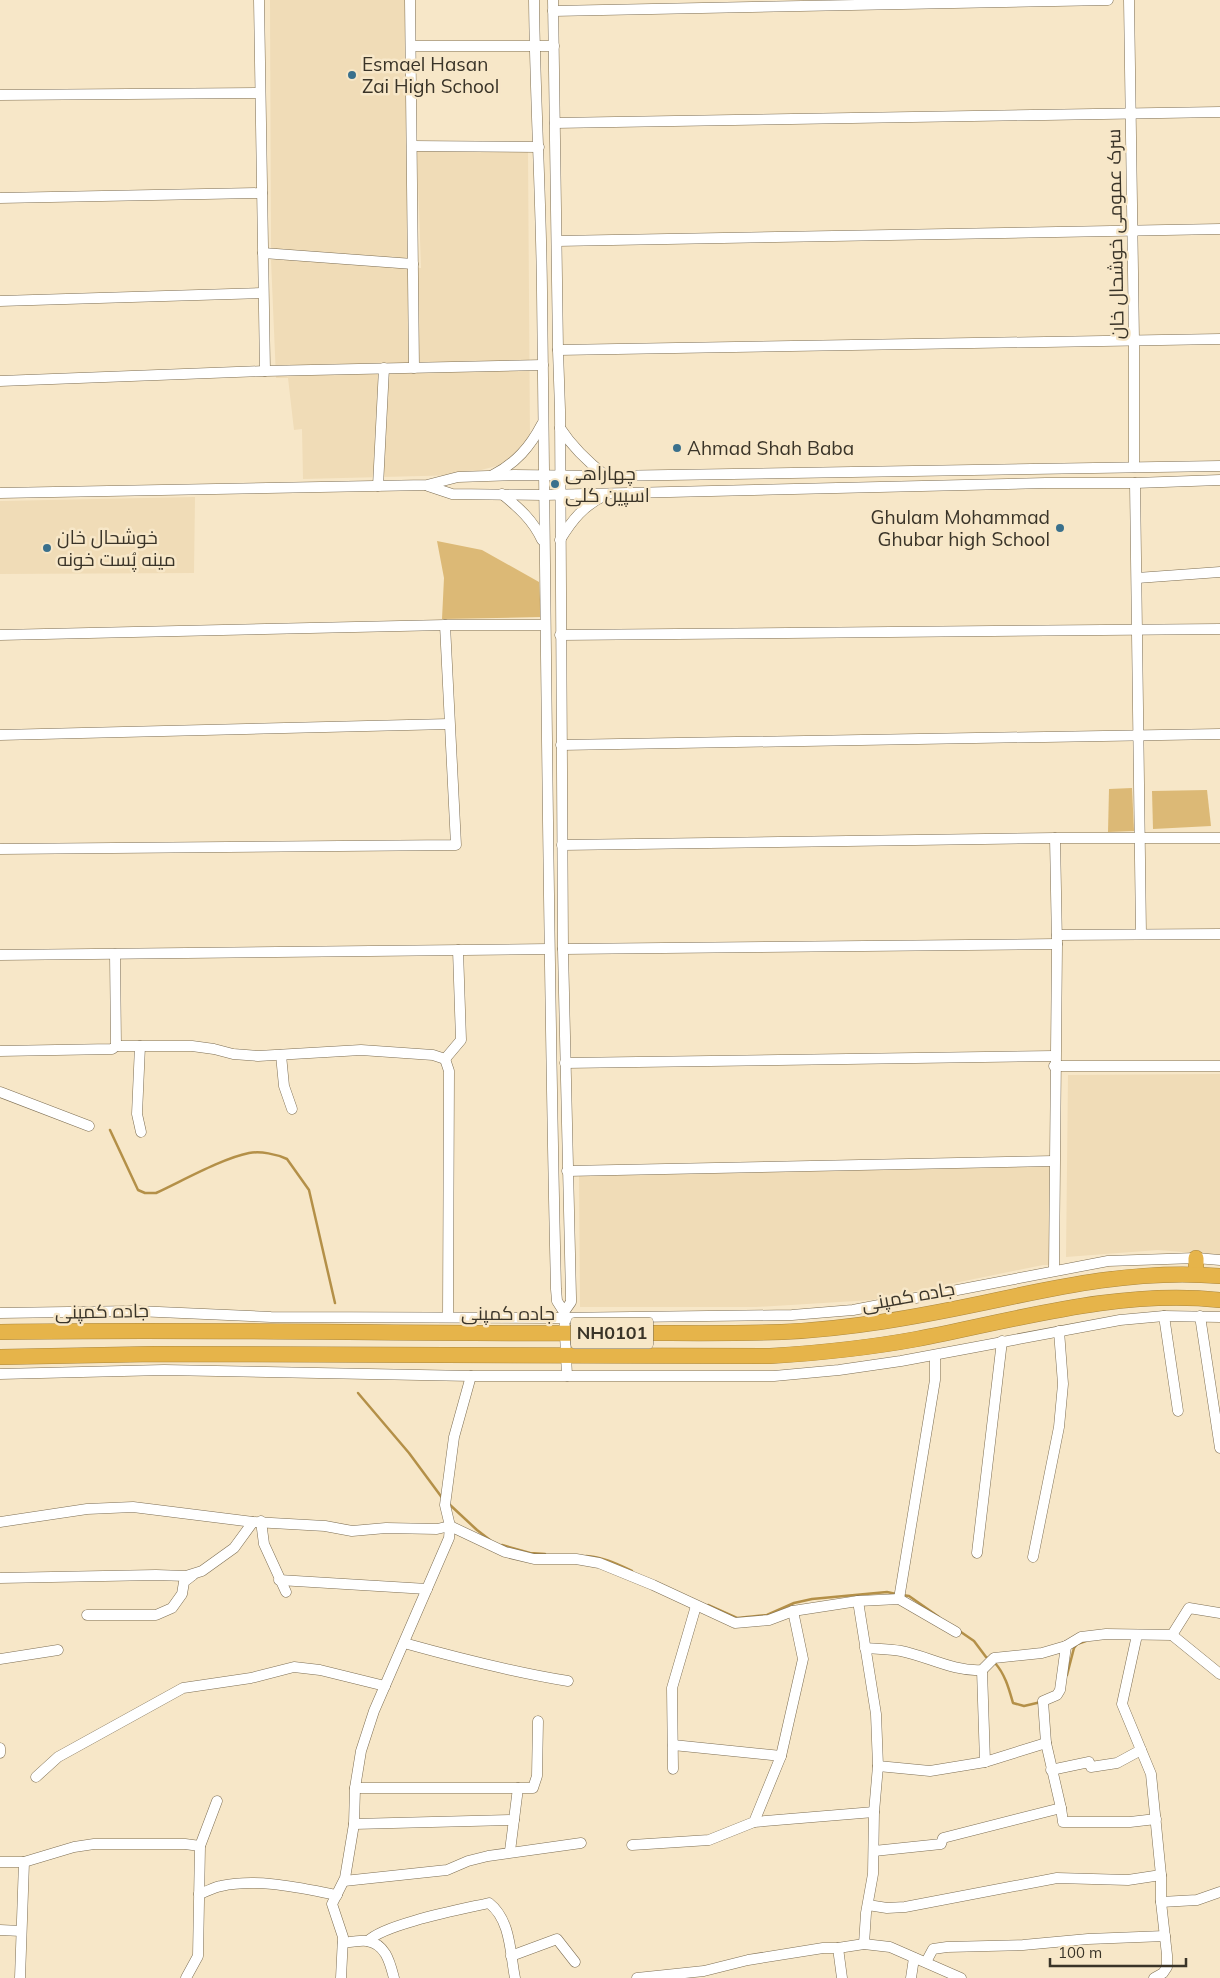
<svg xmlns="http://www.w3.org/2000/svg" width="1220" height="1978" viewBox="0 0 1220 1978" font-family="Mulish,Cairo,sans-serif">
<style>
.built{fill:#f0dcb7}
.green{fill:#dcb976}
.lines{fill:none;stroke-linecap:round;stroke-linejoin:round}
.stream{stroke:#b49048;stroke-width:2.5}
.minor-casing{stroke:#7d6e53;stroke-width:11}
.highway-casing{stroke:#aa873e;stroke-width:16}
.minor{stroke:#fff;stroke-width:10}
.highway{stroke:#e6b44a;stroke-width:15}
.poi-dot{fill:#3a708c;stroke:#f7e7c8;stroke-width:2}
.labels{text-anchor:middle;stroke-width:5;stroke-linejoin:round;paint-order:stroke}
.shield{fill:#f7e7c8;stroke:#736a58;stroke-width:1}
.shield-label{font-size:18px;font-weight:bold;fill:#3a3428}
.poi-label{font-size:19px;fill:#3a3428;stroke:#f7e7c8;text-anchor:start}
.street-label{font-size:19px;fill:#3a3428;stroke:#f7e7c8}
</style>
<rect width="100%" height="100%" fill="#f7e7c8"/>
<g class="built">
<path d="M270,0H405L409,259L271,251Z"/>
<path d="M417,151L528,152L530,442L504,464L462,475L303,479L302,429L294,430L288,378H276L271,260L302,258L421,268Z"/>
<path d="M195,497L194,573L0,574V501Z"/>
<path d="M1220,1074V1255L1158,1250L1066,1257L1068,1075Z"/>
<path d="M1056,1166L1053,1265H1043L872,1300L756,1307H580L579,1173Z"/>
</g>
<g class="green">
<path d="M437,541L482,550L539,582L541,617L442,619L444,578Z"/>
<path d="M1132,788L1134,831L1108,832L1109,789Z"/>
<path d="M1207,790L1211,826L1153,829L1152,791Z"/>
</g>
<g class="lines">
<g class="stream">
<path d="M110,1130L138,1190L145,1193H156C182,1181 223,1158 249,1153C261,1151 276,1154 287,1159L309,1190L335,1303"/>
<path d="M358,1393L409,1453L443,1499"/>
<path d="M449,1504L477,1530L490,1540"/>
<path d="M502,1545L530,1553L545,1554"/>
<path d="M586,1556C603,1557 617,1564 632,1571"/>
<path d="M902,1595L909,1596L939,1617"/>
<path d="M708,1605L737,1618L767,1615L794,1603L812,1599L887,1592L896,1594"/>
<path d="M958,1630L974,1641L986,1657L988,1658"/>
<path d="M995,1663C1005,1674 1009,1689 1013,1703L1024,1706L1041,1702"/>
<path d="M1067,1675L1074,1648L1077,1644L1086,1641"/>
</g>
<defs>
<g id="minor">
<path d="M259,0L265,371"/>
<path d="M410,0L414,368"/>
<path d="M534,0C535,97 541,194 542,291C546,624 548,956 556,1289L557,1301L564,1312L567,1376"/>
<path d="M553,0L558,350L560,410L563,949L571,1297V1302L564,1312"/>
<path d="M1129,0L1134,340V467"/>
<path d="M553,11L1108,0"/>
<path d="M411,46H554"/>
<path d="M0,95L260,93"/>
<path d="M555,123L1220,112"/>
<path d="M412,146L539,147"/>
<path d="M0,198L262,193"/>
<path d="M557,241L1220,229"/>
<path d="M263,253L413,264"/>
<path d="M0,301L263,293"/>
<path d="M558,350L1220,339"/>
<path d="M0,381L265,371L543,365"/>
<path d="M560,428C573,448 588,462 606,476"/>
<path d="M493,475C516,463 530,447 542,424"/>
<path d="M1135,483L1141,934"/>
<path d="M378,486L384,368"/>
<path d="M428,486L452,494L544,495L1046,483H1135L1220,480"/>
<path d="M0,493L427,485L458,477L514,475L606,476L1220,466"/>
<path d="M502,494C519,508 533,520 542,540"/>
<path d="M560,540C572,520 584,505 606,495"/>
<path d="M1137,578L1220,572"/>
<path d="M0,635L445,625H545"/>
<path d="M560,635L1220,629"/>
<path d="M0,735L449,724"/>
<path d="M561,745L1220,734"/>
<path d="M562,845L1055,838H1220"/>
<path d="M0,849L456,845L445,625"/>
<path d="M1057,935L1220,934"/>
<path d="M563,949L1057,944"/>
<path d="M0,955L549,949"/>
<path d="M116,1046H192L214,1049L233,1054L258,1056L361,1050L433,1055L445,1059"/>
<path d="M140,1046L137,1114L141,1132"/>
<path d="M0,1051L112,1049L116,1046L115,954"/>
<path d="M281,1055L284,1086L292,1109"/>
<path d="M445,1059L449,1071L448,1317"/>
<path d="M445,1059L461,1040L458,950"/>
<path d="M565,1063L1054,1056"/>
<path d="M1054,1066H1220"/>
<path d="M0,1092L89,1126"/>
<path d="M567,1171L1054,1161"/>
<path d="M1054,1270L1057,944L1055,838"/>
<path d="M0,1313L136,1311L271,1317L556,1318L792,1315L853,1310L1108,1261L1196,1258L1220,1260"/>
<path d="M1164,1316L1178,1411"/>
<path d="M1200,1316L1220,1448"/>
<path d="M0,1374L164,1370L471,1376H774L839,1370L901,1361L1120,1320L1164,1316L1220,1317"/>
<path d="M261,1521L264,1544L286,1592"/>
<path d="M0,1522L87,1509L133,1507L253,1522L325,1526L352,1531L386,1528L437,1529L450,1526L505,1552L534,1559H576L599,1563L653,1585L735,1623L769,1620L793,1611L858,1601L899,1599L956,1632"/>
<path d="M977,1553L1002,1341"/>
<path d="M1033,1557L1059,1427L1063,1384L1059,1331"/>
<path d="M0,1578L156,1575L186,1576L202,1571L234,1548L253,1522"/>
<path d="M279,1580L427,1589"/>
<path d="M899,1599L935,1380V1355"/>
<path d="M858,1601L876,1714L878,1766L874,1812L873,1874L866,1913L864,1944"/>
<path d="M87,1615H156L172,1608L182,1594L184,1582L193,1575"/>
<path d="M1137,1635L1122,1704L1151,1774L1161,1875V1902L1167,1955V1967L1163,1973L1154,1978"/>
<path d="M1172,1635L1220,1674"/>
<path d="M404,1643C458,1658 512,1672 568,1681"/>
<path d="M1066,1646L1060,1690L1057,1695L1043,1701L1046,1743L1061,1808L1063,1822H1130L1156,1819"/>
<path d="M865,1648C877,1649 889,1649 901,1651C927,1656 954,1672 982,1670L994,1658L1042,1653L1066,1646L1081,1637L1106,1634L1172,1635L1189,1608L1220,1613"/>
<path d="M0,1659L58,1650"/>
<path d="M982,1670L985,1762"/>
<path d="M673,1745L781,1756"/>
<path d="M0,1748V1753"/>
<path d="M878,1766L930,1771L985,1762L1046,1743"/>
<path d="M673,1769L672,1688L696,1606"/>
<path d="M1051,1770L1089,1762L1091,1767L1117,1763L1141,1750"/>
<path d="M36,1777L58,1757L183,1688L251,1678L294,1667L320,1670L385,1686"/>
<path d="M355,1788H533L537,1776L538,1721"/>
<path d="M754,1822L874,1812"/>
<path d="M354,1824L514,1820"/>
<path d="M632,1845L709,1840L754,1822L781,1756L803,1659L793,1611"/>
<path d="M510,1851L518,1788"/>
<path d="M874,1851L941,1844L943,1838L1061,1808"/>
<path d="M0,1862H24L74,1847L94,1844H185L200,1846"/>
<path d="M344,1881L447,1870L468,1861L488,1856L581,1843"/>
<path d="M199,1894C206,1892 214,1887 221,1886C259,1878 300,1888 337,1895"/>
<path d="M1161,1902L1197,1900L1220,1892"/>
<path d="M868,1905L887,1908L905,1907L1057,1878L1128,1880L1161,1875"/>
<path d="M0,1930L21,1931"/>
<path d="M368,1941C384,1924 463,1909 489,1903C511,1920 510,1953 515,1978"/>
<path d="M343,1943C350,1942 360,1940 367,1941C386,1944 390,1963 394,1978"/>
<path d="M838,1948L842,1978"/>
<path d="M511,1956L557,1939L575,1962"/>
<path d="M926,1962L933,1949L947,1947L1023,1945L1088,1939L1165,1936"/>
<path d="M20,1978L24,1862"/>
<path d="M186,1978L198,1956L200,1846L217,1801"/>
<path d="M341,1978L343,1937L332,1904L345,1878L354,1824L355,1788L361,1751L374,1711L449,1538L450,1526L445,1505L454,1437L471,1376"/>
<path d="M637,1978L704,1971L748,1960L823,1948H838L864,1944L890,1947L961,1978"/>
<path d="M911,1978L914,1958"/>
</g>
<g id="highway">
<path d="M1196,1274V1258"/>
<path d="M0,1332C211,1328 423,1335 634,1333C683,1333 733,1334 782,1332C850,1329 916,1317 983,1303C1061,1286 1139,1269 1220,1276"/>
<path d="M0,1357L155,1354L770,1356C819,1353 868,1348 917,1339C1016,1320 1118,1289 1220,1300"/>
</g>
</defs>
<use href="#minor" class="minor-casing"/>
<use href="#highway" class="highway-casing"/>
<use href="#minor" class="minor"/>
<use href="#highway" class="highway"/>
</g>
<g class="poi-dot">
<circle cx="352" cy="75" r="5"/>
<circle cx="677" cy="448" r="5"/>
<circle cx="555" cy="484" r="5"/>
<circle cx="1060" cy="528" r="5"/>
<circle cx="47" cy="548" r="5"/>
</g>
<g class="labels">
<rect class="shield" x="571" y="1317.5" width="82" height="31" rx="4"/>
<g class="shield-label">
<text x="612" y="1339">NH0101</text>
</g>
<g class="poi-label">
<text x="362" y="71">Esmael Hasan<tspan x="362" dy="22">Zai High School</tspan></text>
<text x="687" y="455">Ahmad Shah Baba</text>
<text x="565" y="480">چهاراهی<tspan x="565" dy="22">اسپین کلی</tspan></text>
<text x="1050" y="524" text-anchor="end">Ghulam Mohammad<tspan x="1050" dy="22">Ghubar high School</tspan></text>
<text x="57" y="544">خوشحال خان<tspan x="57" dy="22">مینه پُست خونه</tspan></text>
</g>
<g class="street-label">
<text transform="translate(1115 234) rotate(-91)" y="7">سرک عمومی خوشحال خان</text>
<text transform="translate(908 1296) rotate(-10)" y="7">جاده کمپنی</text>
<text transform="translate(102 1311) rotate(-1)" y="7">جاده کمپنی</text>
<text x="508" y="1320">جاده کمپنی</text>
</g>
</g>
<path d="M1050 1958v8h136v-8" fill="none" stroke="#3a3428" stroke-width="2.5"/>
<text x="1058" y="1958" font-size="15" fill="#3a3428" stroke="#f7e7c8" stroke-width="4" paint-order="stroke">100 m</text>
</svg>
